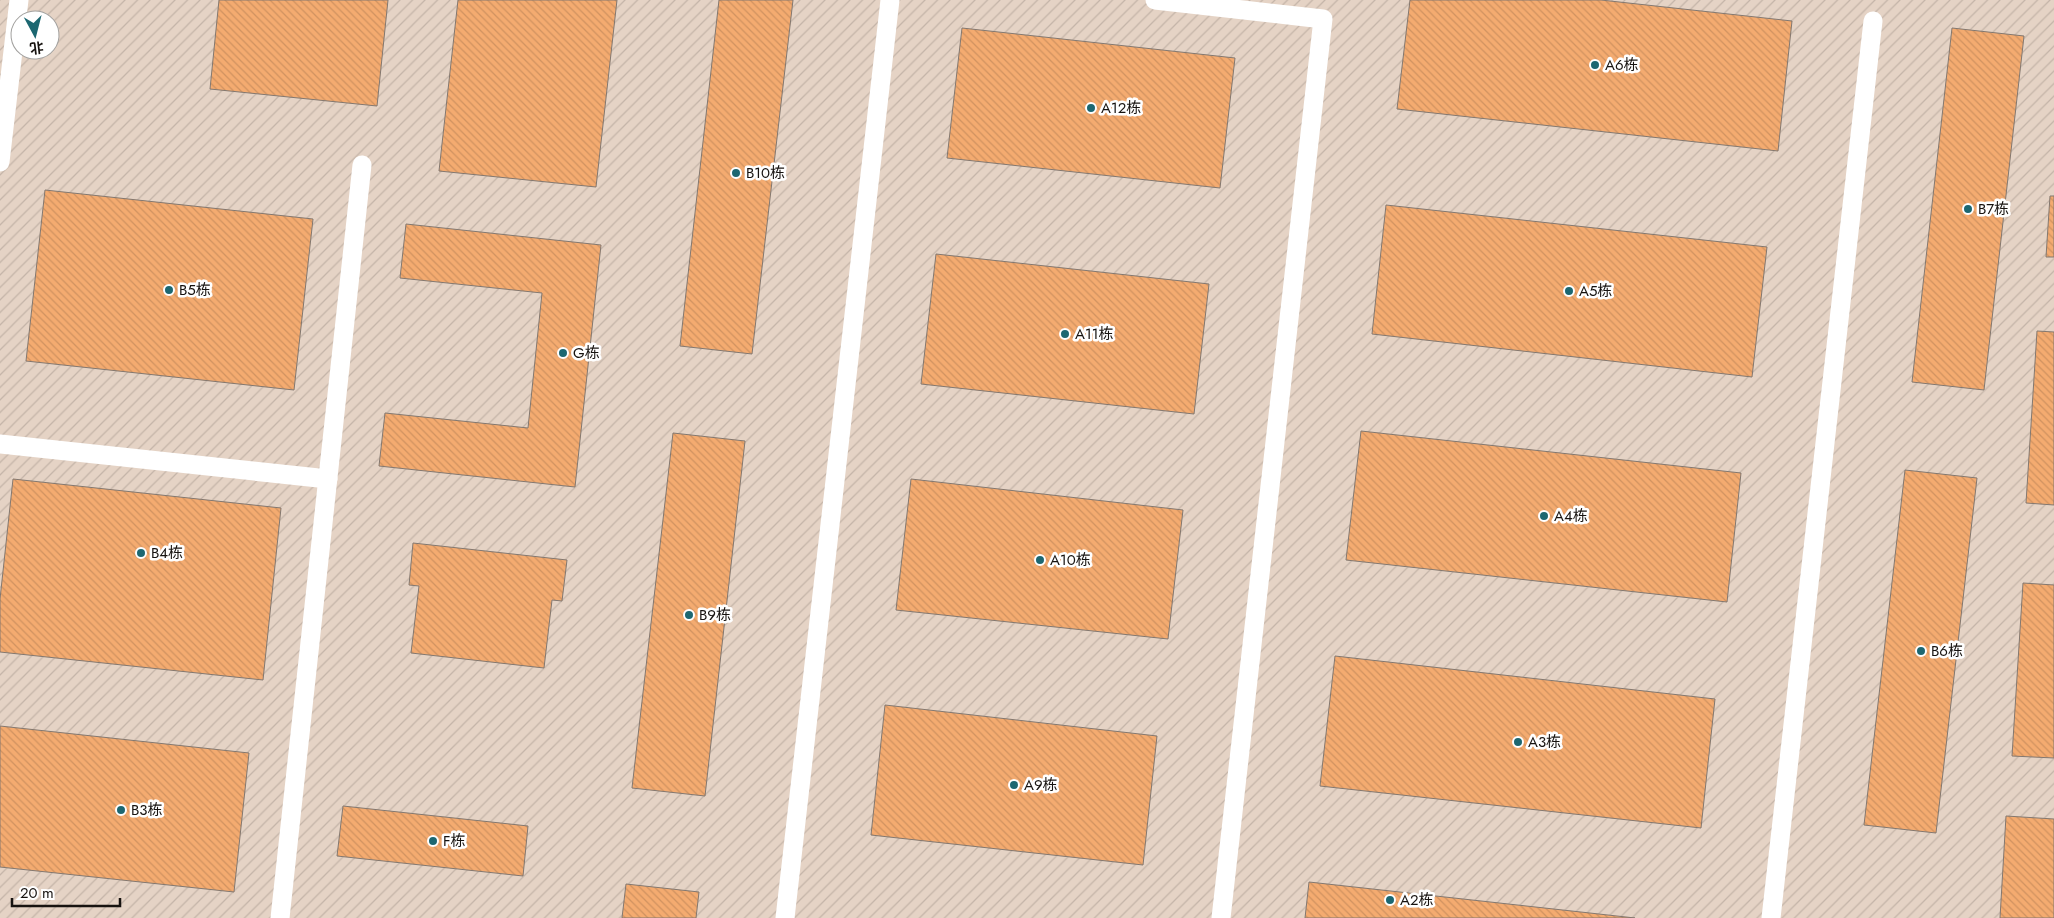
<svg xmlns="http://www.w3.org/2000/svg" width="2054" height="918" viewBox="0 0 2054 918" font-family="Jost,'Noto Sans SC',sans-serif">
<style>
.industrial{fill:url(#industrial-furrows);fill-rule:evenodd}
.building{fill:url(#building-back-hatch);stroke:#837870}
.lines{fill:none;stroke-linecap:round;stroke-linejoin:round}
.service{stroke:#fff;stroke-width:19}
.poi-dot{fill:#1c6771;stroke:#fff;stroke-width:2}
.labels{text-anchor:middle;stroke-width:5;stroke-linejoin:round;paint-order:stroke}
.poi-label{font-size:15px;fill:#171310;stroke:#fff;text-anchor:start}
</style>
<defs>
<pattern id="industrial-furrows" width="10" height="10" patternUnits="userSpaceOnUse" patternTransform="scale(1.25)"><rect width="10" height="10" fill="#e5d3c5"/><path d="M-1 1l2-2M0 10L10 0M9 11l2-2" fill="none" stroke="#c4b4a8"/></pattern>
<pattern id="building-back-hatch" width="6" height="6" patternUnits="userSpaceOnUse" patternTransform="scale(1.25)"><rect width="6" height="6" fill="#f4ab70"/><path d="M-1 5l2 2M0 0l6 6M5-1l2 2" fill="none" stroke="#d09260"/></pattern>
</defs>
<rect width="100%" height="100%" fill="#ece0d7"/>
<path class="industrial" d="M0,0H2054V918H0ZM20,20H50V50H20Z"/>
<g class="building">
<path d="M219,0H388L377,106L210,89Z"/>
<path d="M458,0H617L596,187L439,171Z"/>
<path d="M719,0H793L752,354L680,346Z"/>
<path d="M1410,0H1601L1792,21L1778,151L1397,109Z"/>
<path d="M962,28L1235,58L1220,188L947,158Z"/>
<path d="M1952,28L2024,36L1984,390L1912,382Z"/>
<path d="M45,190L313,219L294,390L26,361Z"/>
<path d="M2050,196H2054V257H2046Z"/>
<path d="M1386,205L1767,247L1752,377L1372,334Z"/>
<path d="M406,224L601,245L575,487L379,466L385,413L528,428L542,293L400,278Z"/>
<path d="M936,254L1209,284L1194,414L921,384Z"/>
<path d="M2037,331L2054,332V505L2026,503Z"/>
<path d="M1361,431L1741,473L1727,602L1346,560Z"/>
<path d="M673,433L745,441L705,796L632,788Z"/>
<path d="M1905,470L1977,478L1936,833L1864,825Z"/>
<path d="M13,479L281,508L263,680L0,652V599Z"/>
<path d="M911,479L1183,510L1168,639L896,610Z"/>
<path d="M413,543L567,560L562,601L552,600L544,668L411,653L419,586L409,585Z"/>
<path d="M2023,583L2054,585V758L2012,756Z"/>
<path d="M1335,656L1715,699L1701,828L1320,786Z"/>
<path d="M885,705L1157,736L1143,865L871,835Z"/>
<path d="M0,726L249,753L234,892L0,867Z"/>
<path d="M343,806L528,826L523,876L337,856Z"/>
<path d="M2006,816L2054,819V918H2000Z"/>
<path d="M1309,882L1635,918H1305Z"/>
<path d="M626,884L699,892L696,918H622Z"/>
</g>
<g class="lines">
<g class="service">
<path d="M1155,0L1323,19L1221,918"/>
<path d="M0,162L19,0"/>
<path d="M0,444L328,479"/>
<path d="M280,918L362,165"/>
<path d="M785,918L890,0"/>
<path d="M1771,918L1873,21"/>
</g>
</g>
<g class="poi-dot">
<circle cx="1595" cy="65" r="5"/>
<circle cx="1091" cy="108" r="5"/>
<circle cx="736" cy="173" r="5"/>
<circle cx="1968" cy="209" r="5"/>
<circle cx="169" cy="290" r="5"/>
<circle cx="1569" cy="291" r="5"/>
<circle cx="1065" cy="334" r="5"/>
<circle cx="563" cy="353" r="5"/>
<circle cx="1544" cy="516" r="5"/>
<circle cx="141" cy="553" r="5"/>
<circle cx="1040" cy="560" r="5"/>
<circle cx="689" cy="615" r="5"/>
<circle cx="1921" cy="651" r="5"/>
<circle cx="1518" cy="742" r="5"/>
<circle cx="1014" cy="785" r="5"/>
<circle cx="121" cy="810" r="5"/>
<circle cx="433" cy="841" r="5"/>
<circle cx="1390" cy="900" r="5"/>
</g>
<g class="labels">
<g class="poi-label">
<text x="1605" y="70">A6栋</text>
<text x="1101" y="113">A12栋</text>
<text x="746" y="178">B10栋</text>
<text x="1978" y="214">B7栋</text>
<text x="179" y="295">B5栋</text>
<text x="1579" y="296">A5栋</text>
<text x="1075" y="339">A11栋</text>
<text x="573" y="358">G栋</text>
<text x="1554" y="521">A4栋</text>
<text x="151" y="558">B4栋</text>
<text x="1050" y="565">A10栋</text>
<text x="699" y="620">B9栋</text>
<text x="1931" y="656">B6栋</text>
<text x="1528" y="747">A3栋</text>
<text x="1024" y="790">A9栋</text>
<text x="131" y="815">B3栋</text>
<text x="443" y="846">F栋</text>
<text x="1400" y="905">A2栋</text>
</g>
</g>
<g transform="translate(35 35) rotate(173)"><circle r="24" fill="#ffffff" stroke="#a2a19f"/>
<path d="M0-4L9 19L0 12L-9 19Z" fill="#1c6771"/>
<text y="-8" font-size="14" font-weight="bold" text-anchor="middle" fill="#171310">北</text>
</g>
<path d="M12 898v8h108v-8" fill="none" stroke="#171310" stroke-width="2.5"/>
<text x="20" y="898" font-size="15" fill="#171310" stroke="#ffffff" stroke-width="4" paint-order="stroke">20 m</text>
</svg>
